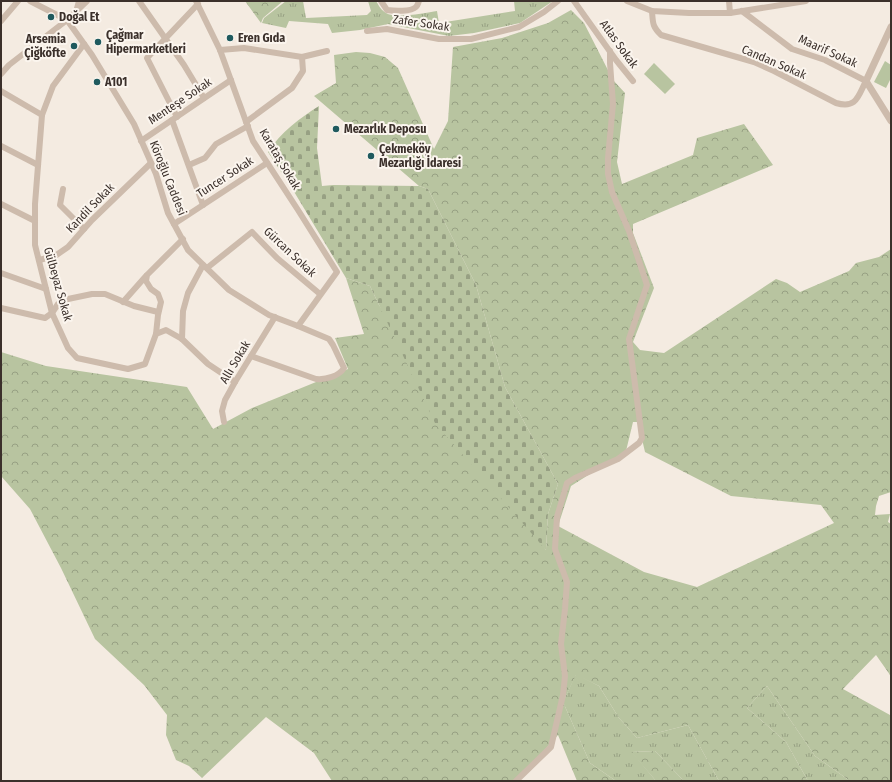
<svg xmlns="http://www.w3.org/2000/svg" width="892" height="782" viewBox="0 0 892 782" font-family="'Fira Sans Condensed',sans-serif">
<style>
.grass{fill:url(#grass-tufts)}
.forest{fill:url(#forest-crowns);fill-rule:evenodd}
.cemetery{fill:url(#cemetery-stones)}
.pitch{fill:#b8c4a0}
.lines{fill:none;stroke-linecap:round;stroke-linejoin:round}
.minor{stroke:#cdbbac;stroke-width:6}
.tertiary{stroke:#cdbbac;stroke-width:7}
.poi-dot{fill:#1f5a5e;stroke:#fbf5ee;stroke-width:1.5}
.labels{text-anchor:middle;stroke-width:4;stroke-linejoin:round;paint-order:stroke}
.poi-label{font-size:12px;font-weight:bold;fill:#3b302b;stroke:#fbf5ee;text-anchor:start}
.street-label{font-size:12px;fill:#3b302b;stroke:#fbf5ee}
</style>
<defs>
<pattern id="grass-tufts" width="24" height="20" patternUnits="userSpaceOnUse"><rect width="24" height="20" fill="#b8c4a0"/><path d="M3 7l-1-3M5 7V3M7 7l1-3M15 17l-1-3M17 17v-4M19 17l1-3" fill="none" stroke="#97a083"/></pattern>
<pattern id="forest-crowns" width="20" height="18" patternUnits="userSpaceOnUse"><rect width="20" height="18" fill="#b8c4a0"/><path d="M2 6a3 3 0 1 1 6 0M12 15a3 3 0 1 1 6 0" fill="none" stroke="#97a083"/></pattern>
<pattern id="cemetery-stones" width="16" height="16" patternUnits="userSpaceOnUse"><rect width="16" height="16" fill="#b8c4a0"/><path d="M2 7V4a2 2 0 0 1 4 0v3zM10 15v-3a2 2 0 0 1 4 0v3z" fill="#97a083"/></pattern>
</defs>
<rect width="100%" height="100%" fill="#f4ebe1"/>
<g class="grass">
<path d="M286,1H303L306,18L367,15L371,11L368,1H376C379,6 381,10 386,13C395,19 426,13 437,11L439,23L515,11L514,1H553L520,23L474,33L449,36L388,24L360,30L332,33L328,24L289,21L286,28L262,23L264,18Z"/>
<path d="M576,674L599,686L619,718L637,738L688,725L719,781H684L655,751L632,752L656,781H616L590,763L563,702Z"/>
<path d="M767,686L815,756L850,781H808L786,742L747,708Z"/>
</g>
<g class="forest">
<path d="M245,1H283L263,18L261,23Z"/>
<path d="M571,10L584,23L613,80L625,93L617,162L622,184L693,155L697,138L744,124L773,165L633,224V233L654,288L633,342L640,350L664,353L776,279L787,283L800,292L849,271L856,263L879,257L891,249V492L879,496L876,506L875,515L890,514L888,522L891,524V677L888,672L876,655L843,689L890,715L891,714V781H850L815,756L767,686L747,708L786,742L808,781H719L688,725L637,738L619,718L599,686L576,675L563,702L590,763L616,781H577L558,735L517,781H332L314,753L266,717L202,778L189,766L176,760L166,735L167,715L144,685L95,639L61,568L30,509L1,476V352L46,366L187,387L213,429L252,408L348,369L335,338L364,334L346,278L370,286L379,305L546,550L548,514L558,484L505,387L476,285L428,189L419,186L314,96L336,83L334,55L356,52L370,53L385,57L398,68L434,149L448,121L453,47L502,38L548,23ZM633,422H638L645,452L731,496L821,505L834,523L697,587L644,572L558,526L571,486L626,451Z"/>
<path d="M655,751L684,781H656L631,752Z"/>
</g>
<path class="cemetery" d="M319,106L317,148L322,186L333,185L419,186L428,189L476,285L505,387L558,484L548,514L546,550L435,423L370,286L346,278L293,190L268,152C281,132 300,118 319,106Z"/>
<g class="pitch">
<path d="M885,61L891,65V78L886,88L874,82Z"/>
<path d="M654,63L675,84L665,94L644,74Z"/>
</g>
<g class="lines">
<g class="minor">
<path d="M30,1L67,20L92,55L134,124L156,174L168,213L188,250L229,290L269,315L298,326L337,272L298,210L253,141L220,50L196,1"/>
<path d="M139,1L184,65L204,98"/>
<path d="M381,1L387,10C394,11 411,12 416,7C418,5 418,3 419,1"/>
<path d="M574,1L616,60L633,81"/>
<path d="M627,1L652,11L689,13H730L806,1"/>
<path d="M729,1L730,13"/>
<path d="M652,11C653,23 652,26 661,35L754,62L774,71L836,103C857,109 858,96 866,81L825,60L792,49L742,11"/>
<path d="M76,12L79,1"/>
<path d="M1,21L18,1"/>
<path d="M367,31L387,29L439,39H471L519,27L544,12L558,1"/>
<path d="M84,44L53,86L42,115L35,204V245L52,313L68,348L77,358L128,369L145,364L156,334L166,330L182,339L208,364L235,382"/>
<path d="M220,50L244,48L302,57L303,71L292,88L246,122"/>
<path d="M302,57L327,51"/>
<path d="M1,74L9,65L67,20L87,1"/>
<path d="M1,91L42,115"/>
<path d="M177,117L147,58L198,4"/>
<path d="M172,120L203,205"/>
<path d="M141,141L231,80"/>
<path d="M1,146L38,165"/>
<path d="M189,165L205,158L216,144L248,126"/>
<path d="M63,189L60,205L84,229"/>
<path d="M1,204L35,221"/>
<path d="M174,224L267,163"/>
<path d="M39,260L55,256L68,247L92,220L151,163"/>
<path d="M207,268L252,232L277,258L320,294"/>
<path d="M1,273L46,289"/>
<path d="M123,302L146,276"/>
<path d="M1,308L45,318L52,313L58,304L68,299L92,294H105L134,306L158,312"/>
<path d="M156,334L158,315L161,302L158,294L151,289L146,281L147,275L183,239"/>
<path d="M182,339L183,311L188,293L203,265"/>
<path d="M251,356L316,379C326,380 339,376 344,368L333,345L329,339L298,326"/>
<path d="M224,422L222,411L225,400L235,382L275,317"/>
<path d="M516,781L551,747L563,695L565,676L561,644L565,609L567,582L555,549L557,517L567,483L575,478L618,459L639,443L642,438L629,339L647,285L629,231L612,192L608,174V158L613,104L610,63V51"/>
</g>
<path class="tertiary" d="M891,27L866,81L891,121"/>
</g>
<g class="poi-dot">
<circle cx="51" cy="17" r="4"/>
<circle cx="230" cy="38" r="4"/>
<circle cx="98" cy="42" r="4"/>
<circle cx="74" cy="46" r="4"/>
<circle cx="97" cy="82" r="4"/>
<circle cx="336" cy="129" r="4"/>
<circle cx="371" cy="156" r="4"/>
</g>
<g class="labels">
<g class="poi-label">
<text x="59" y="21">Doğal Et</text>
<text x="106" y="39">Çağmar<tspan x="106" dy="14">Hipermarketleri</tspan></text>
<text x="238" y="42">Eren Gıda</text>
<text x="66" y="43" text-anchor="end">Arsemia<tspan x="66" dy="14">Çiğköfte</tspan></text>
<text x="105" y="86">A101</text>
<text x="344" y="133">Mezarlık Deposu</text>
<text x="379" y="153">Çekmeköy<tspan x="379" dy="14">Mezarlığı İdaresi</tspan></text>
</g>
<g class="street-label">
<text transform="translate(421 23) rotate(8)" y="4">Zafer Sokak</text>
<text transform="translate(619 44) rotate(54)" y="4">Atlas Sokak</text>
<text transform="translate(828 51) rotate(24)" y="4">Maarif Sokak</text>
<text transform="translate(774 62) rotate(23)" y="4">Candan Sokak</text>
<text transform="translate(180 101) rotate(-34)" y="4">Menteşe Sokak</text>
<text transform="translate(280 159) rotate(59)" y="4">Karataş Sokak</text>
<text transform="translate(225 177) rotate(-33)" y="4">Tuncer Sokak</text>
<text transform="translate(168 178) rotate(68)" y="4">Köroğlu Caddesi</text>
<text transform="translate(90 208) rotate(-46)" y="4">Kandil Sokak</text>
<text transform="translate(290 252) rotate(43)" y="4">Gürcan Sokak</text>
<text transform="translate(58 284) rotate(74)" y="4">Gülbeyaz Sokak</text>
<text transform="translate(235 362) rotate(-59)" y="4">Allı Sokak</text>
</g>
</g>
<rect width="892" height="782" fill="none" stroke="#3b302b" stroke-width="4"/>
</svg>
